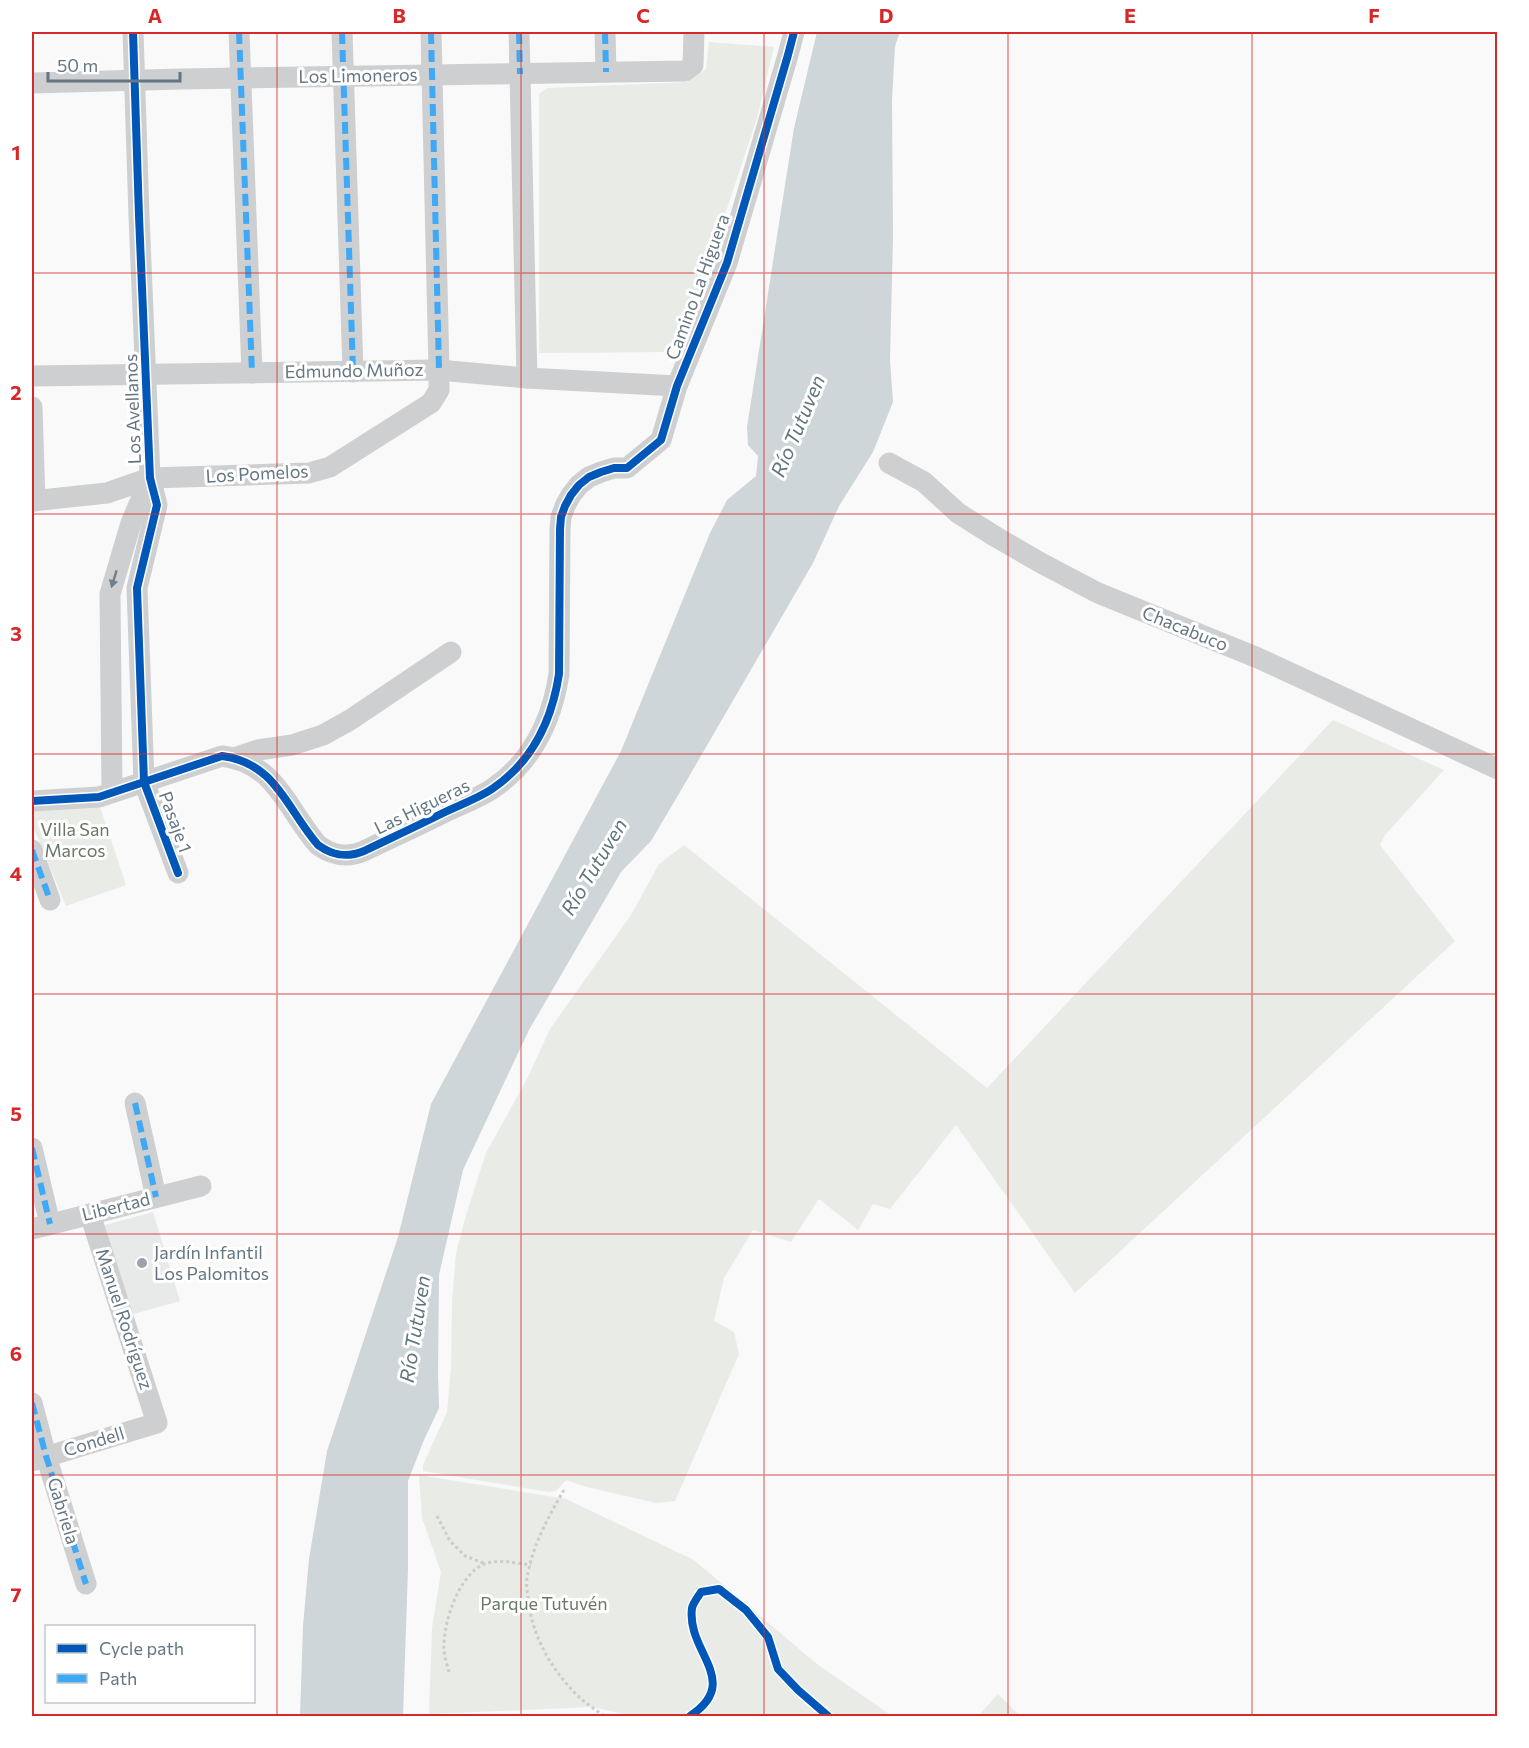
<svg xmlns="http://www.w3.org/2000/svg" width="1529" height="1748" viewBox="0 0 1529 1748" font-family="Commissioner,sans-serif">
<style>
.built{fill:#e8e9e9}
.green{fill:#e8ebe6}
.water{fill:#ced6d9}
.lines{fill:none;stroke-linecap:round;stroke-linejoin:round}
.path{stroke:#cbcccd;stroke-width:3;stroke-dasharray:3 3;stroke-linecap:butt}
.minor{stroke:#cecfd0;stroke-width:21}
.quiet{stroke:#3fa9f5;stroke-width:6;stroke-dasharray:12 6;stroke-linecap:butt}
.cycleway-casing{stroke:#fff;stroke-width:11}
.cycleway{stroke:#0057b8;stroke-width:8}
.oneway{fill:#707f8b}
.grid{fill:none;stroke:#d62828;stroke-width:1.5;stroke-opacity:0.55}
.poi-dot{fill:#99a4ac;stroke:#fff;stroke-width:2}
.labels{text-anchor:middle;stroke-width:6;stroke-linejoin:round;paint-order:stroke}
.street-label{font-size:18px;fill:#657683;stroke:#fff}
.park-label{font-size:18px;fill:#687a64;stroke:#fff}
.poi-label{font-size:18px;fill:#657683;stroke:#fff;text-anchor:start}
.water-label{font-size:20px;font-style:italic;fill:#60757c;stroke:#fff}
.neatline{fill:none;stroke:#d62828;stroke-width:2}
.grid-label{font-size:20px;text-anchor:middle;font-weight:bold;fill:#d62828}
</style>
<rect width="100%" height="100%" fill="#f9f9f9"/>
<path class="built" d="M153,1212L180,1301L130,1315L105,1225Z"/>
<g class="green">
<path d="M709,42L774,47L757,118L683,341L670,352L539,353V94L547,88L688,82L706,69Z"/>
<path d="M1333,720L1444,770L1385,835L1380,845L1455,941L1075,1293L956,1125L890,1209L873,1204L858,1230L819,1199L791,1242L753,1230L724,1278L714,1321L734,1332L739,1354L675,1501L656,1503L587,1487L566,1480L556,1491L549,1492L423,1471V1465L447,1412L451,1367L452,1302L456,1253L466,1215L486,1153L527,1079L550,1029L631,915L659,864L684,845L987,1088Z"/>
<path d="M99,804L126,885L66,906L32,824V807Z"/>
<path d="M419,1475L566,1499L694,1560L817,1664L892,1716H631L593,1707L429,1714L432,1628L441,1572L422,1518Z"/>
<path d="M998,1694L1020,1716H978Z"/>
</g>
<path class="water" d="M817,32H900L895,46L892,100L893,238L890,360L893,402L873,452L839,506L813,563L680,792L651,841L621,872L529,1030L463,1170L439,1275L438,1375L439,1408L424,1440L408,1481V1569L403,1716H300L303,1626L309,1559L327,1451L398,1237L431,1104L621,751L710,533L727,500L756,476L758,456L748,445L747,427L794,128Z"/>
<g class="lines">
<g class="path">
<path d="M564,1490C548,1517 532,1547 527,1578C526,1584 527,1591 528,1597C531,1632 548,1664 572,1690C581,1700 593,1708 604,1716"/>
<path d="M437,1516L450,1541L465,1556L486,1564"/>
<path d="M449,1672C447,1665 444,1656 444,1649C443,1623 458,1576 484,1564C498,1559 516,1563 531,1565"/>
</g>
<g class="minor">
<path d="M133,32L139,216L150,478L157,505L137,588L144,782L178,873"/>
<path d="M239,32L252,373"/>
<path d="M342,32L353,372"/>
<path d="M519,32L527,378"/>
<path d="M605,32L606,72"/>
<path d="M32,83L182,79L685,71L693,65L694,32"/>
<path d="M32,376L439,370L527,378L677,386"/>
<path d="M32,407L35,501"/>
<path d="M889,463L924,482L958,513L996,537L1041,563L1098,593L1258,658L1498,769"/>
<path d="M32,501L107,493L150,478L309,473L330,467L431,403L439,390V370L431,32"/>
<path d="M234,758L258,750L292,745L323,735L350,720L451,652"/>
<path d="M112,792L110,594L131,523L150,478"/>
<path d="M32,801L99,797L222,756C276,763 286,808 318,845C333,856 347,858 364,851C391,838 417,826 443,813C459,805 477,799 492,789C532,762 552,720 559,674L560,529L561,517L565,506L571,495L579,485L589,477L601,472L614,468H627L661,440L677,386L727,263L788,55L794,32"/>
<path d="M32,850L50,900"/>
<path d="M135,1103L156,1197"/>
<path d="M32,1148L50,1224"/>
<path d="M32,1229L201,1186"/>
<path d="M32,1403L46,1456L86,1584"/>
<path d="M32,1461L157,1423L90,1214"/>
</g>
<g class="quiet">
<path d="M239,32L252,373"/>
<path d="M342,32L353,372"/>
<path d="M431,32L439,370"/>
<path d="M519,32L520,74"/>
<path d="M605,32L606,72"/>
<path d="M32,850L50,900"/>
<path d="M135,1103L156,1197"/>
<path d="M32,1148L50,1224"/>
<path d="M32,1403L46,1456L86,1584"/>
</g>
<defs>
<g id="cycleway">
<path d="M133,32L139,216L150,478L157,505L137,588L144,782L178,873"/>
<path d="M32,801L99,797L222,756C276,763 286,808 318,845C333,856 347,858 364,851C391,838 417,826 443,813C459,805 477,799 492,789C532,762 552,720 559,674L560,529L561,517L565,506L571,495L579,485L589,477L601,472L614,468H627L661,440L677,386L727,263L788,55L794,32"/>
<path d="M690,1716C743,1681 686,1652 692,1608C693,1603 698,1597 701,1592L719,1589L746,1610L768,1637L778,1669L798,1690L828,1716"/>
</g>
</defs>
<use href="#cycleway" class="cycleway-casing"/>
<use href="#cycleway" class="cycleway"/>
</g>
<defs><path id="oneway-solid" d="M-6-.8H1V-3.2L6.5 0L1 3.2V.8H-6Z" transform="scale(1.5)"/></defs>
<use class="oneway" href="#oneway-solid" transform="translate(114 579) rotate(107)"/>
<path class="grid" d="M277,32V1716M521,32V1716M764,32V1716M1008,32V1716M1252,32V1716M32,273H1498M32,514H1498M32,754H1498M32,994H1498M32,1234H1498M32,1475H1498"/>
<circle class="poi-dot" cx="142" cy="1263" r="6"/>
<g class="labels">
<g class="street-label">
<text transform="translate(358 76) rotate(-1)" y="6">Los Limoneros</text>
<text transform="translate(698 287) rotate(-70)" y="6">Camino La Higuera</text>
<text transform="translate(354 371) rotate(-1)" y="6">Edmundo Muñoz</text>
<text transform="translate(133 409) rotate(-92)" y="6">Los Avellanos</text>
<text transform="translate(257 474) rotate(-3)" y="6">Los Pomelos</text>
<text transform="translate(1185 629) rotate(22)" y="6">Chacabuco</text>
<text transform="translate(422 807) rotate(-26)" y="6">Las Higueras</text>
<text transform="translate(175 822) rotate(70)" y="6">Pasaje 1</text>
<text transform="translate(116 1207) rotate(-14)" y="6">Libertad</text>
<text transform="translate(124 1319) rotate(72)" y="6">Manuel Rodríguez</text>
<text transform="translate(94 1442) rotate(-17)" y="6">Condell</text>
<text transform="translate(63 1511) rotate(73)" y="6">Gabriela</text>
</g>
<g class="park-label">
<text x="75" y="836">Villa San<tspan x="75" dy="21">Marcos</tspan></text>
<text x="544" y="1610">Parque Tutuvén</text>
</g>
<g class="poi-label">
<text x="154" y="1259">Jardín Infantil<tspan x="154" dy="21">Los Palomitos</tspan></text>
</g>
<g class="water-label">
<text transform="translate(798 426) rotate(-67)" y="7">Río Tutuven</text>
<text transform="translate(594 867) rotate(-59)" y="7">Río Tutuven</text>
<text transform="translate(415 1329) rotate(-81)" y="7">Río Tutuven</text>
</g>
</g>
<rect width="1529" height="1748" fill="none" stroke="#ffffff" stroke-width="66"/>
<rect x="45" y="1625" width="210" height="78" fill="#ffffff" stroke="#c1c8cd" stroke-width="1.5"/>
<rect x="57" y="1644" width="30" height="9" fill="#0057b8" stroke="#c1c8cd" stroke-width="1.5"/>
<text x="99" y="1655" font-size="18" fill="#657683">Cycle path</text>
<rect x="57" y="1674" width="30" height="9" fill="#3fa9f5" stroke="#c1c8cd" stroke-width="1.5"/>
<text x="99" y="1685" font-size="18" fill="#657683">Path</text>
<path d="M48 72v9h132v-9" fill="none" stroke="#657683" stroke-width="3"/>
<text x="57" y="72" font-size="18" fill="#657683" stroke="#ffffff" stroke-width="4.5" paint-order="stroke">50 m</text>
<rect x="33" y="33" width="1463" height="1682" class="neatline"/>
<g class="grid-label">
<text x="155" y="23">A</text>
<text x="399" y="23">B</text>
<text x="643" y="23">C</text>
<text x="886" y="23">D</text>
<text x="1130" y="23">E</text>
<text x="1374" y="23">F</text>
<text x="16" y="160">1</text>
<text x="16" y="400">2</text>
<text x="16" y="641">3</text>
<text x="16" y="881">4</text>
<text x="16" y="1121">5</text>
<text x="16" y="1361">6</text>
<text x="16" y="1602">7</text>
</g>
</svg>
